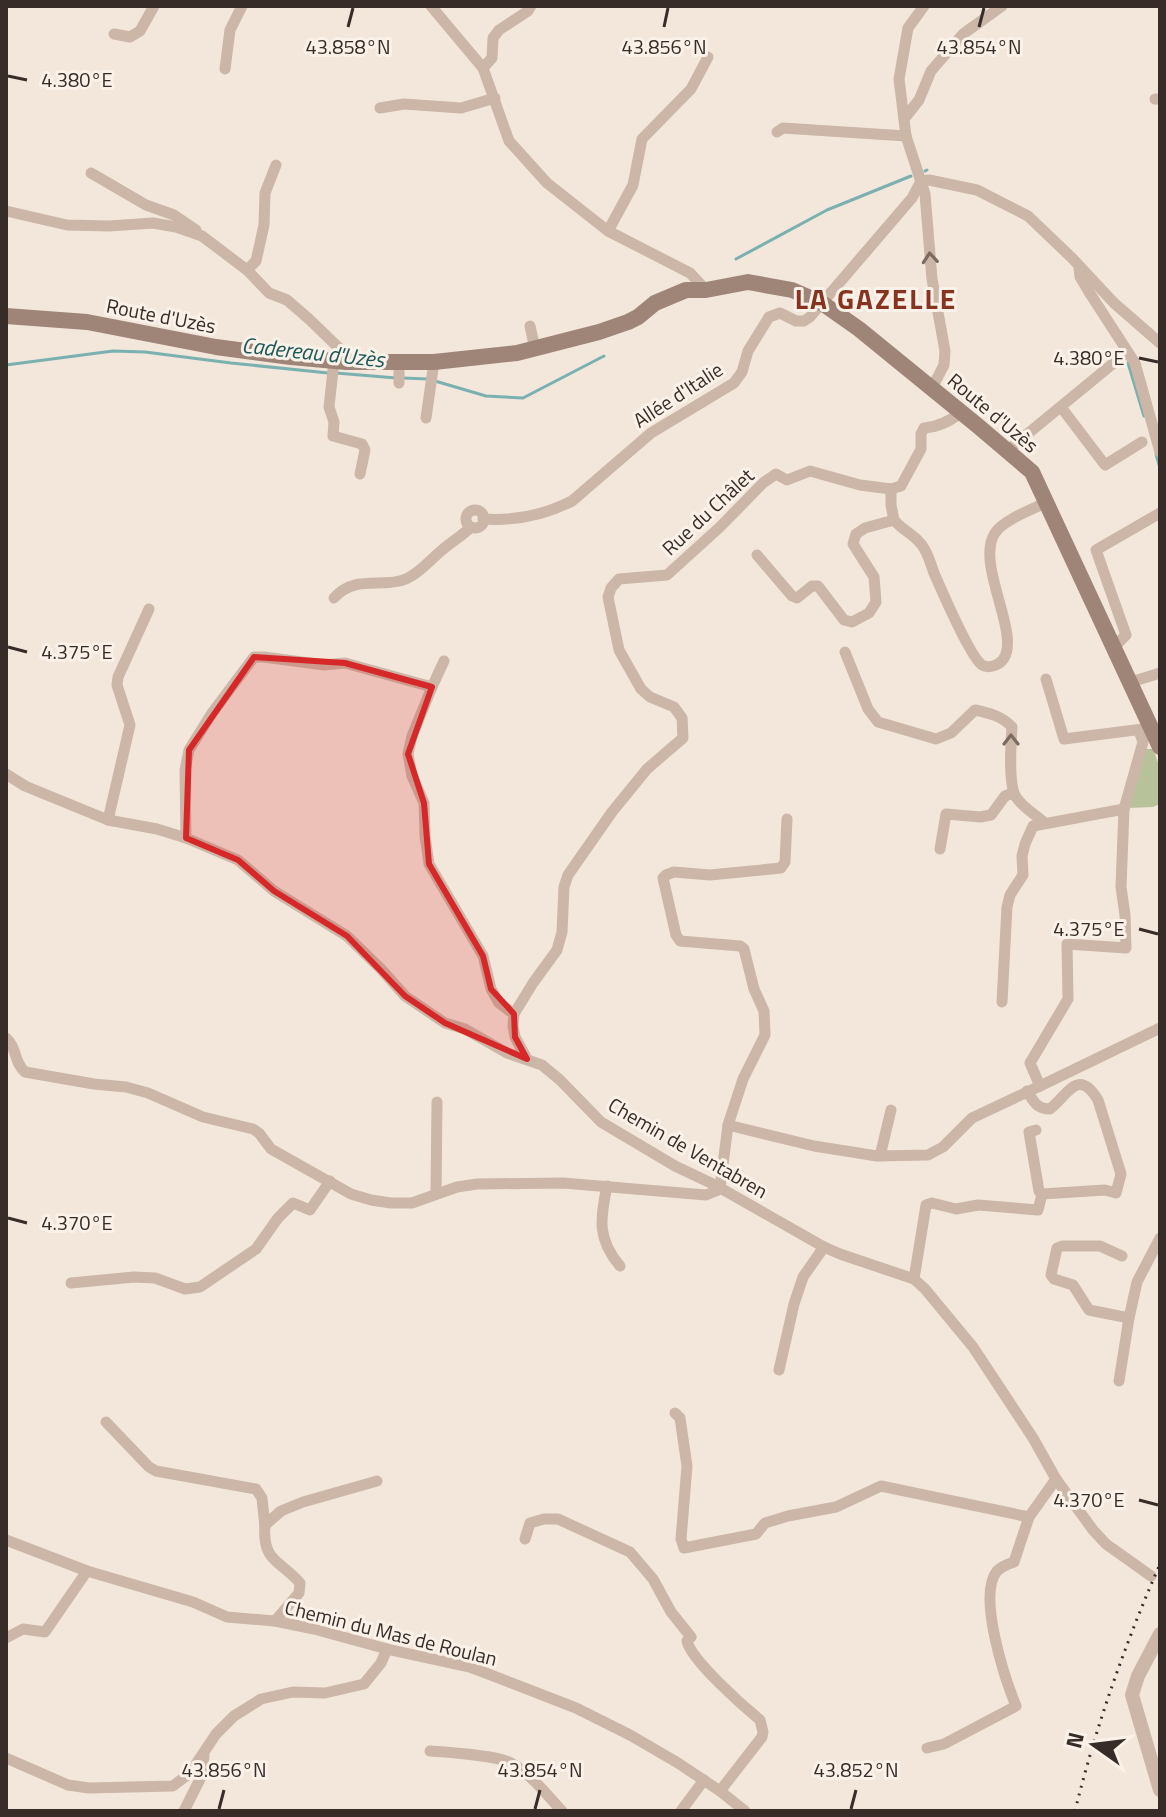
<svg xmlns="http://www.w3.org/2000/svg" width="1166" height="1817" viewBox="0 0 1166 1817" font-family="'Titillium Web',sans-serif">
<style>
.green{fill:#b7c29b}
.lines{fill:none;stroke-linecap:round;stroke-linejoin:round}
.stream{stroke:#7ab0b0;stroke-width:3}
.minor{stroke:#cbb6a7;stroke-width:11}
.tertiary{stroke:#cbb6a7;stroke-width:14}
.secondary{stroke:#9f8578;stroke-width:16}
.rail{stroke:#372c28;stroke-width:3;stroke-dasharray:2 6;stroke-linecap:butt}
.oneway{stroke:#7a6a61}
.marked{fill:#d62828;fill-opacity:0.2;stroke:#d62828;stroke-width:6;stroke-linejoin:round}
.ticks{fill:none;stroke:#372c28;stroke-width:3}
.labels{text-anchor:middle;stroke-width:6;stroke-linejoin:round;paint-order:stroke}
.street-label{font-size:20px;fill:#372c28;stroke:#faf1e8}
.water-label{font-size:22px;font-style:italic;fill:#1c595a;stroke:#faf1e8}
.district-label{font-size:28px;font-weight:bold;letter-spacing:2px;fill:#88331f;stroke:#faf1e8}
.ticks-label{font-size:20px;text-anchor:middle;fill:#372c28;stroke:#faf1e8;stroke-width:6;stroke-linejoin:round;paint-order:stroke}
</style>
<rect width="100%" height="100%" fill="#f3e7dc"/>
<path class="green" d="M1143,749H1153L1160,768L1158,769L1160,775V804L1153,807L1128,808Z"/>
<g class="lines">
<g class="stream">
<path d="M925,171L927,170"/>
<path d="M736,259L827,210L911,176"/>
<path d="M1128,363L1144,416"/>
<path d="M6,365L113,351L145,352L231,363L328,373"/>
<path d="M336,373L396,378"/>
<path d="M403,378L428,379"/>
<path d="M435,381L486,396L523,398L604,356"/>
<path d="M1156,454L1160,468"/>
</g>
<g class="minor">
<path d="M431,6L483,68L509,141L547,183L608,231L690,273L706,290"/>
<path d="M924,6L908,28L899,79L906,136L925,194L932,279L945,351L944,365L932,388"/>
<path d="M114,34L130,37L140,31L154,6"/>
<path d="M483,68L492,58L493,38L499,30L528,11L531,6"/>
<path d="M225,69L230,30L242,6"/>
<path d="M1155,99H1160"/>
<path d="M380,108L404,104L461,108L495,98"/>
<path d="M904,119L919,100L931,71L963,34L1002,6"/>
<path d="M777,132L783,128L906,136"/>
<path d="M91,173L146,205L174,215L196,230"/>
<path d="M921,181L929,180L977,190L1028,216L1072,258L1114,303L1160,343"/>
<path d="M6,211L67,225L109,226L153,223L176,227L202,236L247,270L269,293L287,300L309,319L342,351L346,362"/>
<path d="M608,231L633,185L642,139L691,89L708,57"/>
<path d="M1079,268L1080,277L1089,292L1135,363L1160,452"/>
<path d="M247,270L256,261L264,225L265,193L276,165"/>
<path d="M530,326L535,349"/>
<path d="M334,361L329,407L334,422L333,436L362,444L365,450L360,474"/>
<path d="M399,363V383"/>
<path d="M1061,407L1105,465L1142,442"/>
<path d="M426,418L434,362"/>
<path d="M1008,450L1127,352"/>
<path d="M891,489V505L894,520"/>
<circle cx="475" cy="519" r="9"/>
<path d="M483,519C514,521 545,515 572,501L651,433L734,383L742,372L748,351L769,317L780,313L796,321H804L810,317L912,198L921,181"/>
<path d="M757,555L792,596L797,598L812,586H818L844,620L852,622L869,613L876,602L874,577L853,544L856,534L865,528L894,520C904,532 918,536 925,550C929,557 931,565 934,573C941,589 970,657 982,665C989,669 1000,665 1004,658C1020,632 975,563 995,533C1003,520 1033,509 1047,502"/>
<path d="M334,598C355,574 382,589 406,579C420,573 430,560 441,551C451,542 462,536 471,527"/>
<path d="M1114,647L1126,635L1096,550L1160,513"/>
<path d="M845,652L868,709L878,722L936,739L951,733L975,710C989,713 1002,716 1012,727C1011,743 1008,785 1016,797C1023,808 1035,814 1045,823"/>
<path d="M1046,679L1064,739L1143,729"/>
<path d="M1131,682L1160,673"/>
<path d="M432,687L412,736L408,754L412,776L424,803L425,836L429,864L483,956L491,989L499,1003L514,1014"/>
<path d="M6,774L25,786L108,820L157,829L186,838L238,860L274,891L347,936L381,969L405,996L445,1023L465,1029L507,1053L542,1065L560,1080L601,1122L675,1166L715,1185L824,1247L840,1254L914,1279L925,1289L973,1347L1033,1438L1056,1479L1093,1530L1106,1544L1151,1576"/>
<path d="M108,820L130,725L117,685L118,677L149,609"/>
<path d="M186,838L185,770L189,750L212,713L254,657H264L324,665L345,663L432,687L444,661"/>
<path d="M940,849L946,814L980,817L991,815L1005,796L1013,793"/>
<path d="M1002,1002L1007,907L1010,895L1023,875L1022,856L1025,844L1033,826L1124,809"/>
<path d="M6,1038C17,1047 14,1063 25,1072L94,1084L126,1087L148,1093L203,1117L253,1129L259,1133L271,1149L351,1194L371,1200L391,1203H412L457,1187L477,1184L563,1183L706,1195L716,1191L720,1188"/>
<path d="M527,1059L515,1037L513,1026L514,1014L533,983L557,950L562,932L564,887L568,875L612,812L647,769L683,738L682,718L674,707L650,697L641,689L619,650L608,597L611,588L619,579L667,575L720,527L763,483L776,474L787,480L810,471L860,485L891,489L901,486L921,449V434L924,428C939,427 950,421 962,412"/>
<path d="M1040,1086L1160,1028"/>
<path d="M1027,1091C1033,1101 1037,1109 1050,1109C1068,1095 1078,1067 1098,1100L1121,1174L1116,1193L1105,1190L1042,1194L1039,1191L1029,1132L1036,1130"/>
<path d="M728,1125L814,1146L877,1156L928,1155L943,1147L972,1118L1040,1086L1030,1063L1068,999L1067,944L1126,948L1125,915L1121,887L1124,809L1143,742L1139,731"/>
<path d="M880,1156L891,1110"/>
<path d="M607,1186C600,1219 597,1239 620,1266"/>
<path d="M720,1188L728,1125L743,1079L765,1035L764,1011L754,989L744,949L740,946L680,941L676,935L663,878L666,875L674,872L710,875L781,868L785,862L787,819"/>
<path d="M436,1194L437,1102"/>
<path d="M1122,1256L1100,1246H1062L1057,1248L1051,1275L1054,1279L1073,1285L1089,1310L1129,1318"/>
<path d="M914,1279L926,1205L932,1203L956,1209L978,1205L1038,1210L1042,1194"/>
<path d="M71,1283L134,1277L155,1278L185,1289L200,1287L256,1249L278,1218L293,1203L310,1210L330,1181"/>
<path d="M779,1370L794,1304L803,1277L824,1247"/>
<path d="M1119,1381L1129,1318L1137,1282L1160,1238"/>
<path d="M675,1413L680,1418L687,1466L681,1539L684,1548L756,1534L765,1523L788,1516L836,1507L881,1486L1029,1517"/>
<path d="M106,1422L149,1467L156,1471L256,1489L262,1498L265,1527"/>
<path d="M525,1539L530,1523L544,1519H558L630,1552L653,1579L671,1612L691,1637L687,1641C691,1660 743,1706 760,1720L763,1732L762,1737L720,1791"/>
<path d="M6,1540L87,1571L193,1602L227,1617L275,1621L314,1629L387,1649L470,1667L576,1708L630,1735L678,1763L720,1791L745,1811"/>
<path d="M275,1621L299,1593L300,1583C280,1560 262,1562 265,1525L281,1511L303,1502L377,1481"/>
<path d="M6,1638L23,1629L45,1632L87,1571"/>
<path d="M927,1748L944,1744L1016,1706C1005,1679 977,1595 997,1571C1001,1567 1008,1564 1014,1562L1029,1517L1056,1479"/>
<path d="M430,1751C446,1752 499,1756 511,1763C531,1774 547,1795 562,1811"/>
<path d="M6,1758L68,1785L89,1788L173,1786L190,1773L216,1734L234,1716L261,1699L293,1692L325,1693L364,1684L381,1663L387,1649"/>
<path d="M184,1811L202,1775L204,1756"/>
<path d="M681,1811L704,1780"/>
</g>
<path class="tertiary" d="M1160,1634L1138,1676L1132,1695L1160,1790"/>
<path class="secondary" d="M6,316L87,322L216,347L291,357L346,362H434L517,353L599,332L628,322L638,317L655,303L686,290H706L748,282L792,290L822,303L859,329L978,426L1032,472L1160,747"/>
<path class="rail" d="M1075,1811C1096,1726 1125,1644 1160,1564"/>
</g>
<defs><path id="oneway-chevron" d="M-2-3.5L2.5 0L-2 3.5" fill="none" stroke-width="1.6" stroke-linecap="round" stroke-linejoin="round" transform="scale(2)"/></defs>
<g class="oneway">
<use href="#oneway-chevron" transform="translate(930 258) rotate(-95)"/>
<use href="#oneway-chevron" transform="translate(1011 740) rotate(-90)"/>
</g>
<path class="marked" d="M254,657L345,663L432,687L408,754L424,803L429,864L483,956L491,989L514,1014L515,1037L527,1059L445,1023L405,996L347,936L274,891L238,860L186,838L189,750Z"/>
<path class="ticks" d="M348,27L353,8M664,27L668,8M979,27L984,8M8,76L27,80M1139,358L1158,362M8,647L27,652M1139,929L1158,934M8,1218L27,1223M1139,1500L1158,1505M219,1809L224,1790M535,1809L540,1790M851,1809L856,1790"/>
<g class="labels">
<g class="street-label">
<text transform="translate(161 316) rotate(11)" y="7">Route d'Uzès</text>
<text transform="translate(678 395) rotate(-33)" y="7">Allée d'Italie</text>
<text transform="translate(993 413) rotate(40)" y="7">Route d'Uzès</text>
<text transform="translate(708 512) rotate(-43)" y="7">Rue du Châlet</text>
<text transform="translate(688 1148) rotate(30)" y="7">Chemin de Ventabren</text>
<text transform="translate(391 1633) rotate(14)" y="7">Chemin du Mas de Roulan</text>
</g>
<g class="water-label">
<text transform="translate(313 352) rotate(6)" y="8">Cadereau d'Uzès</text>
</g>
<g class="district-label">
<text x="876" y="309">LA GAZELLE</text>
</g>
</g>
<g class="ticks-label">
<text x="348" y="54">43.858°N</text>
<text x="664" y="54">43.856°N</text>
<text x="979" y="54">43.854°N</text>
<text x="77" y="87">4.380°E</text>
<text x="1089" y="365">4.380°E</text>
<text x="77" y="659">4.375°E</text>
<text x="1089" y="936">4.375°E</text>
<text x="77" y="1230">4.370°E</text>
<text x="1089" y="1507">4.370°E</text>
<text x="224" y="1777">43.856°N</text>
<text x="540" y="1777">43.854°N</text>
<text x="856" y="1777">43.852°N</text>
</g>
<rect width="1166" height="1817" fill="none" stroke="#372c28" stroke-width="16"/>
<g transform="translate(1094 1745) rotate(284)" stroke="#faf1e8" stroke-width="6" paint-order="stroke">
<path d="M0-6L14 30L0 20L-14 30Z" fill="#372c28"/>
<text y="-12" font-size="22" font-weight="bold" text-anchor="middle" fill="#372c28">N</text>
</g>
</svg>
